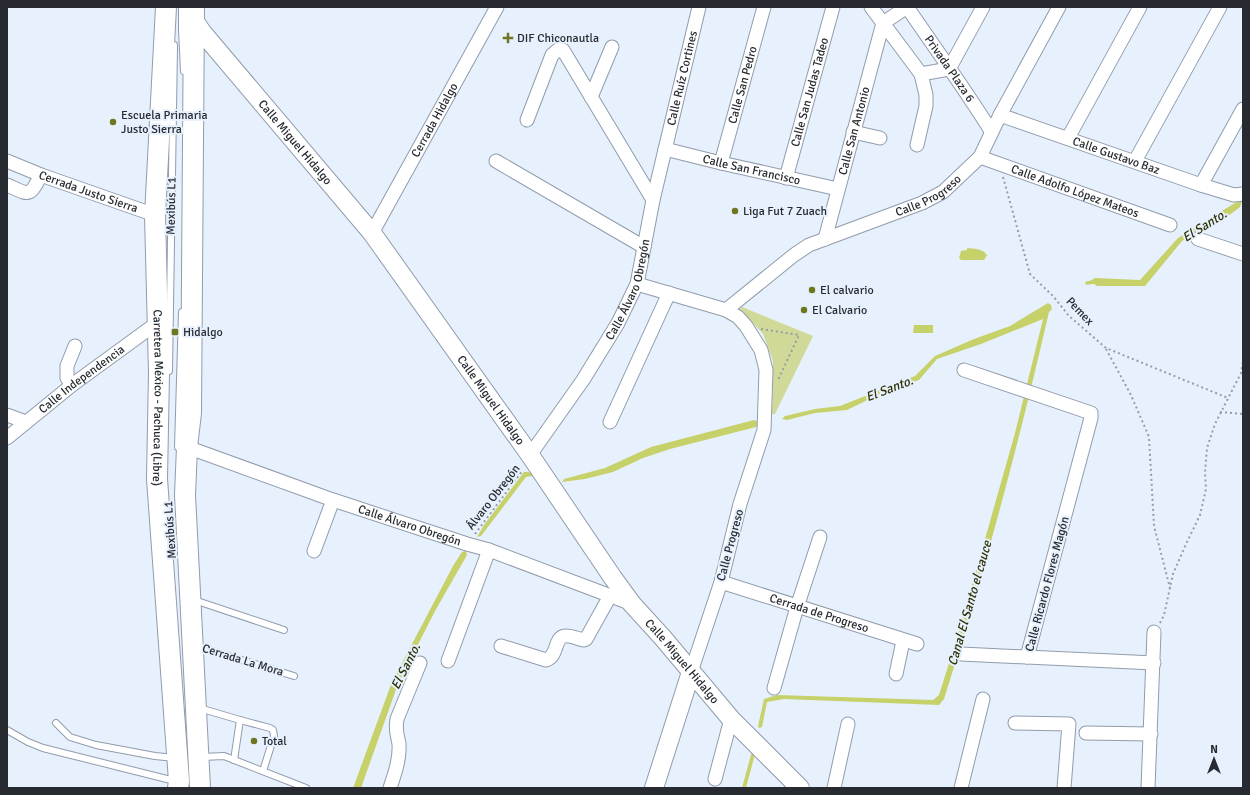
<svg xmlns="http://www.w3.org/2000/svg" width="1250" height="795" viewBox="0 0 1250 795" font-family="Signika,sans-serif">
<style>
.green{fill:#d1d999}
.water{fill:#c7d16a}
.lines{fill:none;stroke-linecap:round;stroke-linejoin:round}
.stream{stroke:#c7d16a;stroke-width:3.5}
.lane-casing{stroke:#919cab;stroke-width:8}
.street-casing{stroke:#919cab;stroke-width:15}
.secondary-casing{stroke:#919cab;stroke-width:20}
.primary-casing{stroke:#919cab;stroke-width:22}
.path{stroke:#969da7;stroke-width:2;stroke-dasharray:2 3;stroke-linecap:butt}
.lane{stroke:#fff;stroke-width:6}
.street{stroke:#fff;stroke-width:13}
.secondary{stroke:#fff;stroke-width:18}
.primary{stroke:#fff;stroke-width:20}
.poi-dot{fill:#6f7620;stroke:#e7f0fd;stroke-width:1.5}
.labels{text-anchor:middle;stroke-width:4;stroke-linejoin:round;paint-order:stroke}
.poi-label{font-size:12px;fill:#272b31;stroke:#e7f0fd;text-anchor:start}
.street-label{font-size:12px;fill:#272b31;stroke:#e7f0fd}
.water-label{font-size:13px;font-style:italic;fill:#2e3104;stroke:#e7f0fd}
</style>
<rect width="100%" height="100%" fill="#e7f0fd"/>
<path class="green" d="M742,307L813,336L775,414H772L773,361L763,334L740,309Z"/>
<g class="water">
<path d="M1242,201L1240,207L1228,216L1182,241L1145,286H1097L1090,281L1095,278L1140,280L1178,238L1235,203Z"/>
<path d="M967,248C974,249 982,248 987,255L984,260H961L959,258L961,251L967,250Z"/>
<path d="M1048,303L1051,305L1052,309L1049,312C1019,442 985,571 944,699L939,705L784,699L767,702L762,727L759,728L758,726L764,699L777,695L933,700L939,695L957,638L1015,433L1043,319L981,344L937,359L919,380L884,392L847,410L815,413L787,420L782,419L785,416L815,409L840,406L915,376L935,356L974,339L1010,326Z"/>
<path d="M914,325H933V333H913Z"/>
<path d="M754,420L761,423L756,427L670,449L643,458L613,472L585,479L562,482L564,479L605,468L651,447Z"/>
<path d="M524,472C532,472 534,473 538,480L532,476L526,477L481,536L477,537L484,525Z"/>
<path d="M466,551L467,555L435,611L398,684L361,788H353L392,682L453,566L462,552Z"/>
<path d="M752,751L755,754L746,788H742Z"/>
</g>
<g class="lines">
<path class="stream" d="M1087,283L1094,282"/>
<defs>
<g id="lane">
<path d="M182,7V30L184,71"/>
<path d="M169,371L174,45"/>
<path d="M178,447L182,312"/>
<path d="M194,600L284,630"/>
<path d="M196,646L294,676"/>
<path d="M199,708L240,720L234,760"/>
<path d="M240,720L270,728L273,730L274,736L263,771"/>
<path d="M56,723L70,737L96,745L155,756L175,758"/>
<path d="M7,730L28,742L43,748L175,781"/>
<path d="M202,757L224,756L306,788"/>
</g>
<g id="street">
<path d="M871,7L921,74L926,95V106L917,145"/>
<path id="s1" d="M907,7C935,48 965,89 991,131"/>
<path d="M921,74L949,69L983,7"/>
<path d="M591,97L612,47"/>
<path id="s2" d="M1000,115L1201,185L1234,195L1243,194"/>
<path d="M527,120L552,55L559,49L563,50L653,200"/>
<path d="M853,132L880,138"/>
<path d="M1068,138L1140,7"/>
<path id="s3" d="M665,149L721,163L838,189"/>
<path id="s4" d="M980,157L1170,225"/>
<path id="s5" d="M7,161L41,175L155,215"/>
<path d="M496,161L644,247"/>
<path d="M1135,161L1220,7"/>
<path id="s6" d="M721,163L764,7"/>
<path id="s7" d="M786,178L833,7"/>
<path d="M7,185C30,195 29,198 41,175"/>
<path d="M1201,185L1243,109"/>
<path id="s8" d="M372,233L497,7"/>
<path id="s9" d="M825,239L883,23L907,7"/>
<path d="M1198,239L1243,254"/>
<path d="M637,284L726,310L738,317L746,326L761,350L766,370L764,430L740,504L721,582L691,672"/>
<path id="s10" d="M726,310L794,255L809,245L922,203L943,192L980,157L1000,115L1059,7"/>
<path d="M964,370L1091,413V418L1027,657"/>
<path d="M72,385L67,378V366L75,346"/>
<path d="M7,415L26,422"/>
<path d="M610,422L669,293"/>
<path id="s11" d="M7,438L72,385L157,323"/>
<path id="s12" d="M187,447L333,500L467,544L489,550L632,604"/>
<path id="s13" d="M530,455L583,380L618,323L637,284L653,200L699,7"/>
<path d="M314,551L333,500"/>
<path id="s14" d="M721,582L917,644"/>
<path d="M501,646L546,660C558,657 554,637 565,636C570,635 578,639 584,640L586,639L610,596"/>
<path d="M961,654L1154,663"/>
<path d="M448,661L489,550"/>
<path d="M896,674L903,641"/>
<path d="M774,688L797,607L820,537"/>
<path d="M1015,723L1069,724L1064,788"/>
<path d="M1086,733L1151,734"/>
<path d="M715,779L731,719"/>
<path d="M390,788C395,773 400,759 399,744C397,732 395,731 397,719L420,663"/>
<path d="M834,788L848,724"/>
<path d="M961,788L983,699"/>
<path d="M1148,788L1154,632"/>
</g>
<g id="secondary">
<path id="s15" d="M190,14L202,32L372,233L530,455L613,578L632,604L663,638L731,719L800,788"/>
<path d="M654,788L691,672"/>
</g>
<g id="primary">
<path id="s16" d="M166,7L155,215L159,373L157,479L179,781L178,788"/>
<path d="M194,7L191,413L187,447L185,495L200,788"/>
</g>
</defs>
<use href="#lane" class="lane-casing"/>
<use href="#street" class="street-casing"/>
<use href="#secondary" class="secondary-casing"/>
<use href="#primary" class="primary-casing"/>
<g class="path">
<path d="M1003,177L1030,274L1053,296L1069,316L1106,348L1228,398"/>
<path d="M761,329L799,335L778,380"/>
<path d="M1106,349L1131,395L1149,437L1154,526L1170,588"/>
<path d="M1220,412L1243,414"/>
<path d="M475,534L523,470"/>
<path d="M1160,623L1164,615L1173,574L1186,544L1200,515L1206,489L1205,473L1207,448L1215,424L1241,373L1243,362"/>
</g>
<use href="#lane" class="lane"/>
<use href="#street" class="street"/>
<use href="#secondary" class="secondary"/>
<use href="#primary" class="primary"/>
</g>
<g class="poi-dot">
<path d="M506 32h4v4h4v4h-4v4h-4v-4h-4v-4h4z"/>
<circle cx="113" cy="122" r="4"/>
<circle cx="735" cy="211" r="4"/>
<circle cx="812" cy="290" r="4"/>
<circle cx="804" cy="310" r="4"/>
<rect x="171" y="328" width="8" height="8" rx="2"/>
<circle cx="254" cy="741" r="4"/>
</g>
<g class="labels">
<g class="poi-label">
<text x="517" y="42">DIF Chiconautla</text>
<text x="121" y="119">Escuela Primaria<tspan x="121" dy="14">Justo Sierra</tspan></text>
<text x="743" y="215">Liga Fut 7 Zuach</text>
<text x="820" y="294">El calvario</text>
<text x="812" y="314">El Calvario</text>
<text x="183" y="336">Hidalgo</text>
<text x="262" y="745">Total</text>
</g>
<g class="street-label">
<text dy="4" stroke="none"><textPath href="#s1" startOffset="75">Privada Plaza 6</textPath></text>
<text dy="4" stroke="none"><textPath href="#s13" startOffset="413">Calle Ruíz Cortines</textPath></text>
<text dy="4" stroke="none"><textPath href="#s6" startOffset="81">Calle San Pedro</textPath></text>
<text dy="4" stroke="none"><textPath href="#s7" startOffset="89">Calle San Judas Tadeo</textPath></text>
<text dy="4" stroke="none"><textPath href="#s8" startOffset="129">Cerrada Hidalgo</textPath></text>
<text dy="4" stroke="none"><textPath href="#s9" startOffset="112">Calle San Antonio</textPath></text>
<text dy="4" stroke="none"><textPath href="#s15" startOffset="166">Calle Miguel Hidalgo</textPath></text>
<text dy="4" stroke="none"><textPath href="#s2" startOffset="123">Calle Gustavo Baz</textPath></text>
<text dy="4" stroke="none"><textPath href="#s3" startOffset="89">Calle San Francisco</textPath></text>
<text dy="4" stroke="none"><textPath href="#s4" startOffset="101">Calle Adolfo López Mateos</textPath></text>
<text dy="4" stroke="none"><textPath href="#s10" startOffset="235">Calle Progreso</textPath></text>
<text dy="4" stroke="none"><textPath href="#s5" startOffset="87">Cerrada Justo Sierra</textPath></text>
<text transform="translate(171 206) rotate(-89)" y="4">Mexibús L1</text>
<text dy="4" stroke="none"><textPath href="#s13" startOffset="194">Calle Álvaro Obregón</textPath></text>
<text transform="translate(1080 311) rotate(46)" y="4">Pemex</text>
<text dy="4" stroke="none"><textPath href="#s11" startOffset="95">Calle Independencia</textPath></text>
<text dy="4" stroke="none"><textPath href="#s16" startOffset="391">Carretera México - Pachuca (Libre)</textPath></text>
<text dy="4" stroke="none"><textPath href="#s15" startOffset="490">Calle Miguel Hidalgo</textPath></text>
<text transform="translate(493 497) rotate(-52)" y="4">Álvaro Obregón</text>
<text dy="4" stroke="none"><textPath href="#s12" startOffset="236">Calle Álvaro Obregón</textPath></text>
<text transform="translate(170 530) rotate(-94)" y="4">Mexibús L1</text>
<text transform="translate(730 545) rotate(-75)" y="4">Calle Progreso</text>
<text transform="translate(1047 584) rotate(-75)" y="4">Calle Ricardo Flores Magón</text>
<text dy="4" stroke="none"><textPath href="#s14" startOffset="103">Cerrada de Progreso</textPath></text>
<text transform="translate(243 660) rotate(17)" y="4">Cerrada La Mora</text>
<text dy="4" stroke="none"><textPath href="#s15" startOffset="814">Calle Miguel Hidalgo</textPath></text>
</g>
<g class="water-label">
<text transform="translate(1204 225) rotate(-32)" y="5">El Santo.</text>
<text transform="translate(889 388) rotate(-21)" y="5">El Santo.</text>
<text transform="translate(969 603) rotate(-74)" y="5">Canal El Santo el cauce</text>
<text transform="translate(405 666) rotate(-63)" y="5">El Santo.</text>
</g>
</g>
<rect width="1250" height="795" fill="none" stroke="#272b31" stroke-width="16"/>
<g transform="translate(1214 759)" stroke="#e7f0fd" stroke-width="3" paint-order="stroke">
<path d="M0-3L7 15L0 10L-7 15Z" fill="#272b31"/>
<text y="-6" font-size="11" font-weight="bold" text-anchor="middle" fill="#272b31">N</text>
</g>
</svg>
